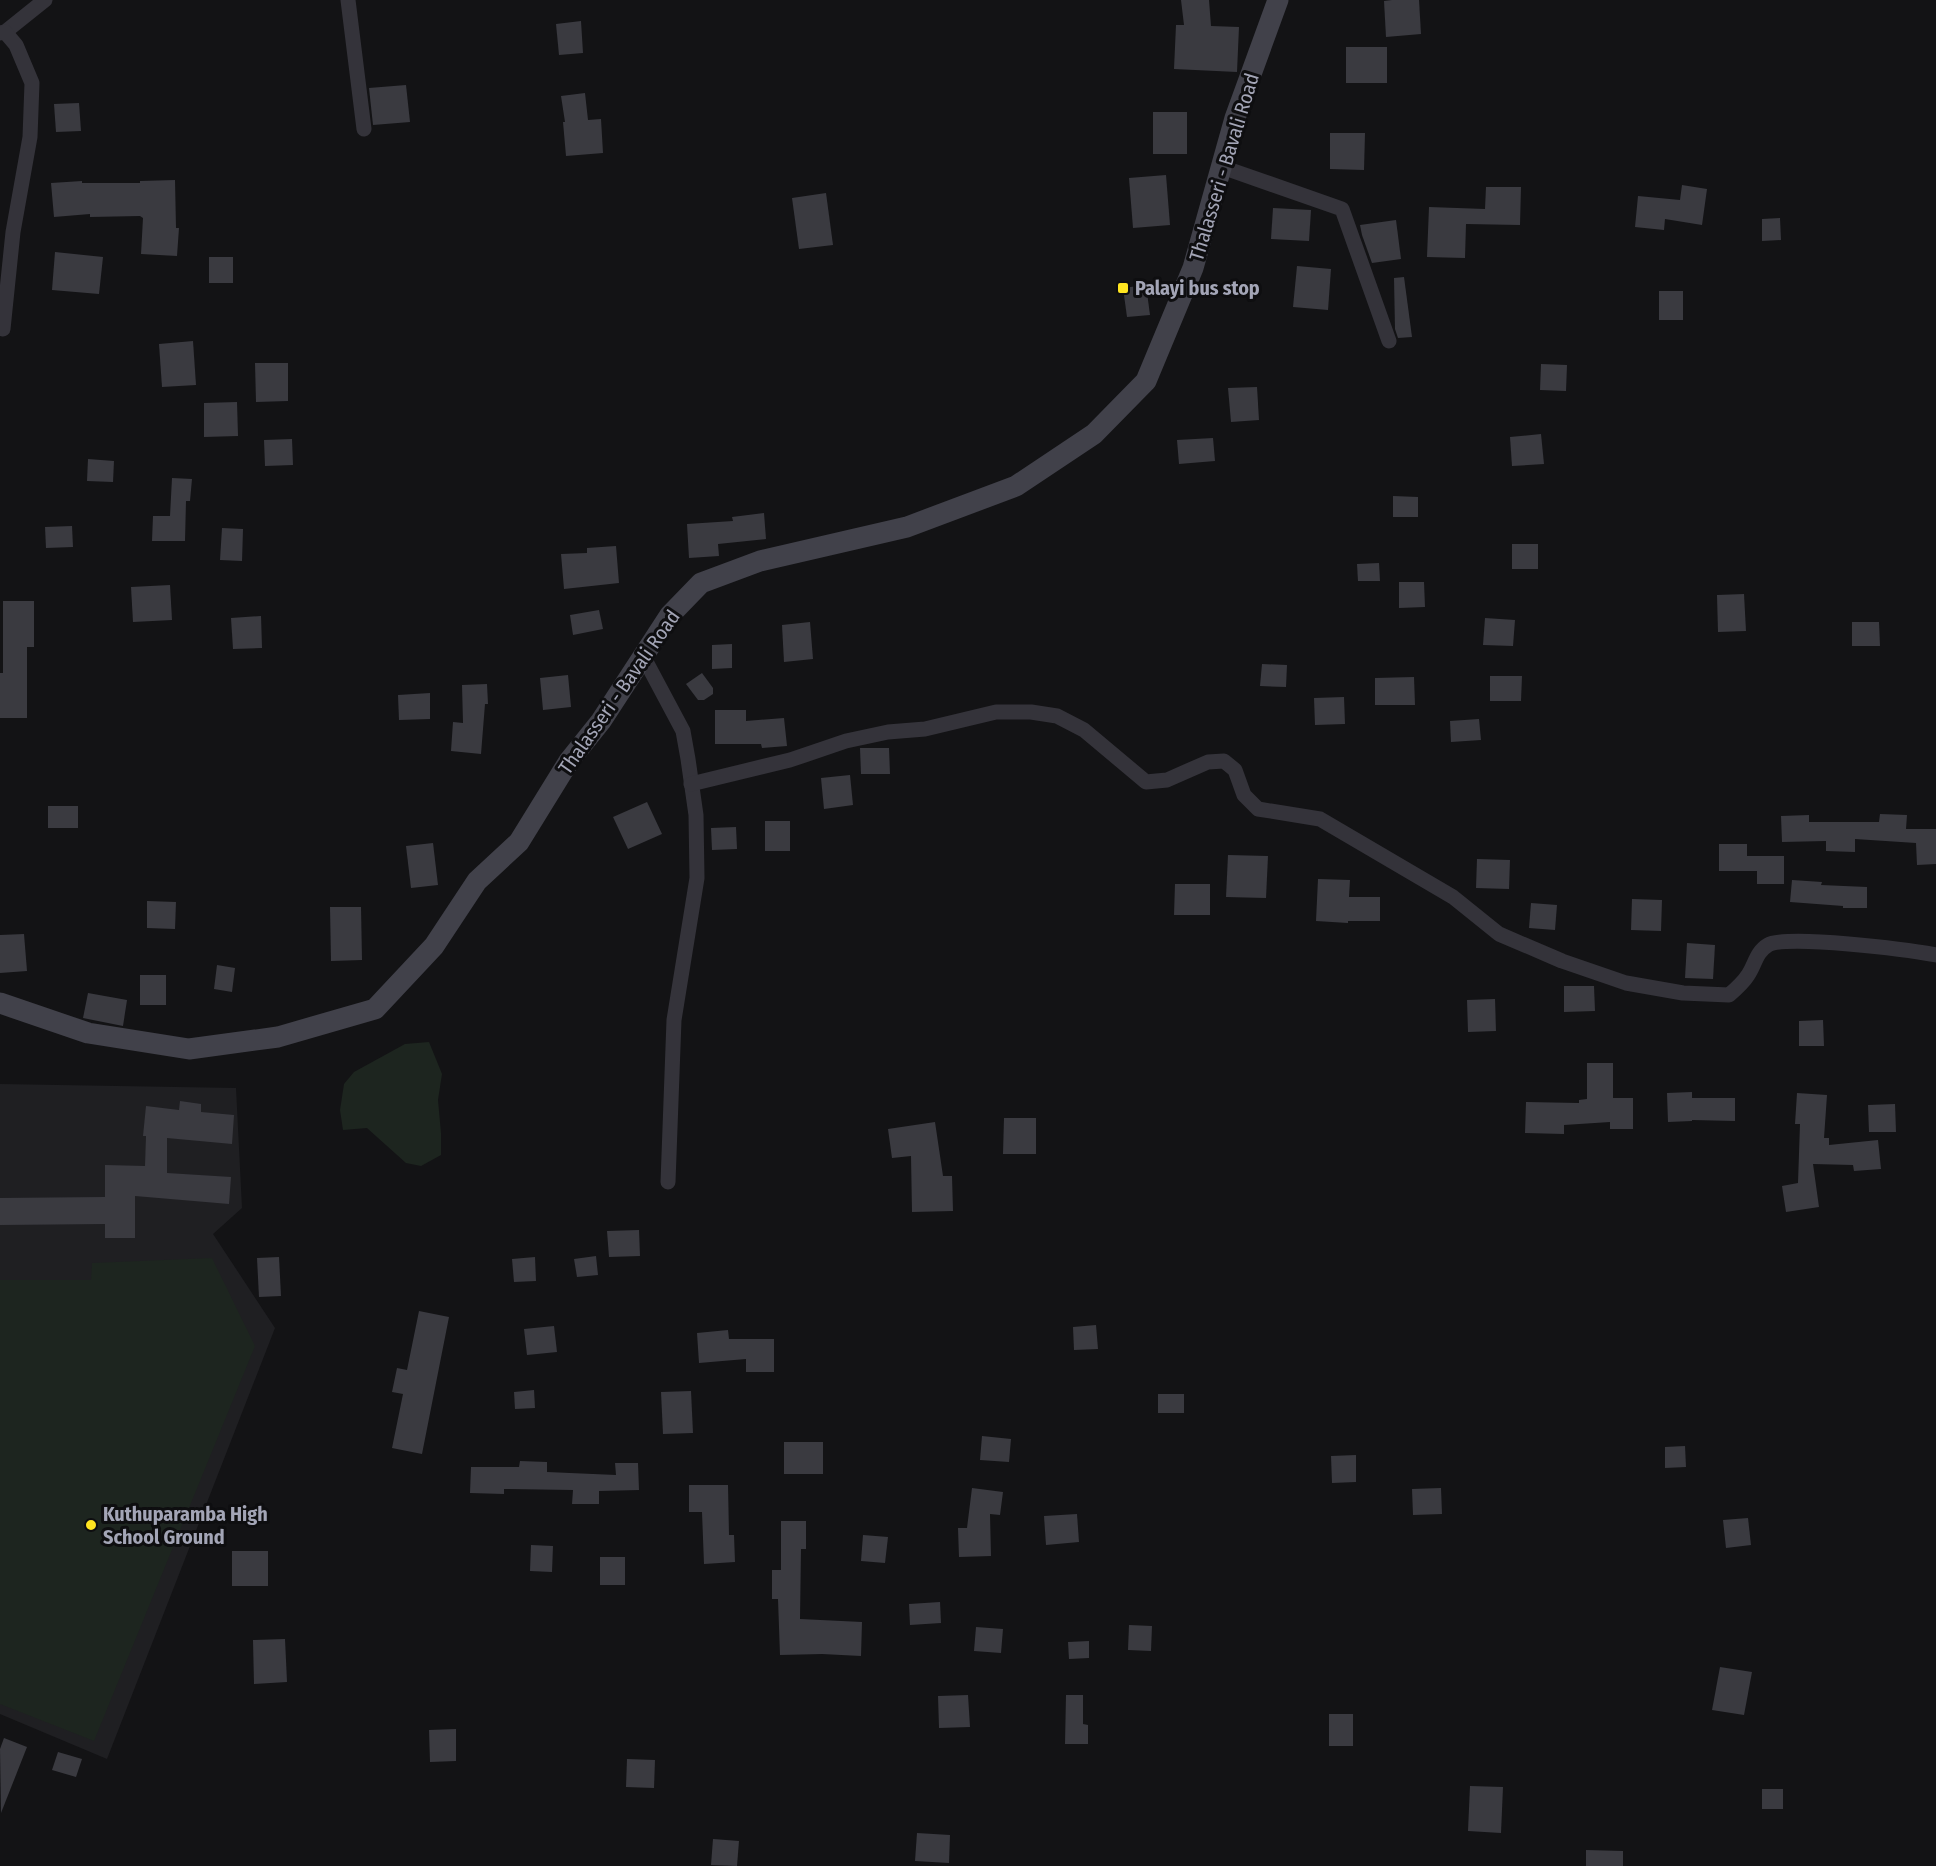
<svg xmlns="http://www.w3.org/2000/svg" width="1936" height="1866" viewBox="0 0 1936 1866" font-family="'Fira Sans Condensed',sans-serif">
<style>
.built{fill:#1f1f22}
.green{fill:#1d251f}
.building{fill:#3a3a40}
.lines{fill:none;stroke-linecap:round;stroke-linejoin:round}
.street{stroke:#34333a;stroke-width:15}
.secondary{stroke:#41414a;stroke-width:21}
.poi-dot{fill:#ffe520;stroke:#0e0e10;stroke-width:2}
.labels{text-anchor:middle;stroke-width:6;stroke-linejoin:round;paint-order:stroke}
.street-label{font-size:20px;fill:#a3a5b6;stroke:#0e0e10}
.poi-label{font-size:20px;font-weight:bold;fill:#a3a5b6;stroke:#0e0e10;text-anchor:start}
</style>
<rect width="100%" height="100%" fill="#131315"/>
<path class="built" d="M0,1084L236,1088L242,1208L213,1234L275,1328L107,1759L0,1714Z"/>
<g class="green">
<path d="M429,1042L442,1074L438,1100L441,1133V1155L421,1166L406,1163L367,1128L343,1130L340,1110L344,1084L354,1072L405,1044Z"/>
<path d="M212,1258L255,1346L94,1741L0,1704V1280H91L92,1263Z"/>
</g>
<g class="building">
<path d="M1181,0H1209L1211,26L1239,27L1237,72L1174,69L1176,25H1184Z"/>
<path d="M1392,0H1419L1421,34L1386,37L1384,1Z"/>
<path d="M581,21L583,53L559,55L556,24Z"/>
<rect x="1346" y="47" width="41" height="36"/>
<path d="M406,85L410,122L373,125L369,88Z"/>
<path d="M585,93L588,120L601,119L603,153L566,156L563,122H565L561,96Z"/>
<path d="M79,103L81,131L56,132L54,104Z"/>
<rect x="1153" y="112" width="34" height="42"/>
<path d="M1330,133H1365L1364,170L1330,169Z"/>
<path d="M1166,175L1170,225L1133,228L1129,178Z"/>
<path d="M175,180L176,228H179L177,256L141,254L143,218L140,216L90,217V214L54,217L51,183L82,181V183H140V181Z"/>
<path d="M1682,185L1707,189L1702,225L1665,219L1664,230L1635,227L1638,196L1680,200Z"/>
<path d="M1486,187H1521L1520,225L1466,224L1465,258L1427,257L1429,207L1485,209Z"/>
<path d="M826,193L833,245L799,249L792,198Z"/>
<path d="M1273,208L1311,210L1309,241L1271,239Z"/>
<path d="M1780,218L1781,240L1762,241V219Z"/>
<path d="M1396,220L1401,259L1372,263L1362,235L1360,225Z"/>
<path d="M55,252L103,257L99,294L52,290Z"/>
<rect x="209" y="257" width="24" height="26"/>
<path d="M1297,266L1331,269L1328,310L1293,307Z"/>
<path d="M1404,277L1412,337L1398,338L1395,329L1394,278Z"/>
<path d="M1146,285L1150,315L1127,317L1123,288Z"/>
<rect x="1659" y="291" width="24" height="29"/>
<path d="M193,341L196,385L162,387L159,344Z"/>
<path d="M255,363H288V401L256,402Z"/>
<path d="M1541,364L1567,365L1566,391L1540,390Z"/>
<path d="M1257,387L1259,420L1231,422L1228,388Z"/>
<path d="M237,402L238,436L204,437V403Z"/>
<path d="M1541,434L1544,464L1512,466L1510,437Z"/>
<path d="M1213,438L1215,461L1179,464L1177,440Z"/>
<path d="M292,439L293,465L265,466L264,440Z"/>
<path d="M88,459L114,461L113,482L87,481Z"/>
<path d="M172,478L192,479L190,501H186L185,541H152L153,516H170Z"/>
<path d="M1393,496L1418,497V517H1393Z"/>
<path d="M764,513L766,539L718,544L719,556L689,558L687,524L733,521L732,517Z"/>
<path d="M72,526L73,547L46,548L45,527Z"/>
<path d="M222,528L243,529L242,561L220,560Z"/>
<rect x="1512" y="544" width="26" height="25"/>
<path d="M616,546L619,583L564,589L561,554L587,553V548Z"/>
<path d="M1379,563L1380,581H1358L1357,564Z"/>
<path d="M1399,582H1424L1425,607L1399,608Z"/>
<path d="M170,585L172,620L133,622L131,587Z"/>
<path d="M1744,594L1746,631L1718,632L1717,595Z"/>
<path d="M3,601H34V647H27V718H0V673H3Z"/>
<path d="M599,610L603,629L573,635L570,615Z"/>
<path d="M261,616L262,648L233,649L231,618Z"/>
<path d="M1485,618L1515,620L1513,646L1483,645Z"/>
<path d="M810,622L813,659L784,662L782,625Z"/>
<path d="M1852,622H1879L1880,646H1852Z"/>
<path d="M732,644V668L712,669V645Z"/>
<path d="M1262,664L1287,665L1286,687L1260,686Z"/>
<path d="M702,673L713,688V694L704,700H698L686,684Z"/>
<path d="M568,675L571,707L543,710L540,678Z"/>
<path d="M1490,676H1522L1521,701H1490Z"/>
<path d="M1414,677L1415,705H1375V678Z"/>
<path d="M487,684L488,704H485L481,754L451,751L453,722L463,723L462,685Z"/>
<path d="M430,693V719L399,720L398,695Z"/>
<path d="M1344,697L1345,724L1315,725L1314,698Z"/>
<path d="M715,710H746V721L784,718L787,746L762,748L761,744H715Z"/>
<path d="M1479,719L1481,740L1451,742L1450,721Z"/>
<path d="M860,748H889L890,774H861Z"/>
<path d="M850,775L853,805L824,809L821,778Z"/>
<path d="M647,802L662,834L628,849L613,817Z"/>
<rect x="48" y="806" width="30" height="22"/>
<path d="M1880,814L1907,815L1906,829H1936V864L1917,865L1916,843L1855,839V852L1826,851V841L1782,842L1781,816L1809,815V822H1879Z"/>
<rect x="765" y="821" width="25" height="30"/>
<path d="M736,827L737,849L712,850L711,828Z"/>
<path d="M433,843L438,885L411,888L406,846Z"/>
<path d="M1719,844H1747V856H1784V884H1757V871H1719Z"/>
<path d="M1228,855L1268,856L1266,898L1226,897Z"/>
<path d="M1477,859L1510,860L1509,889L1476,888Z"/>
<path d="M1318,879L1350,880L1349,897H1380V921H1348V923L1316,921Z"/>
<path d="M1792,880L1822,882L1821,885L1867,887V908H1843V906L1790,902Z"/>
<path d="M1175,884H1210V915H1174Z"/>
<path d="M1632,899L1662,900L1661,931L1631,930Z"/>
<path d="M147,901L176,902L175,929L147,928Z"/>
<path d="M1531,903L1557,905L1555,930L1529,928Z"/>
<path d="M330,907H361L362,960L331,961Z"/>
<path d="M24,934L27,971L0,973V935Z"/>
<path d="M1687,943L1715,945L1713,979L1685,978Z"/>
<path d="M217,965L235,968L232,992L214,989Z"/>
<rect x="140" y="975" width="26" height="30"/>
<path d="M1564,986H1594L1595,1011L1564,1012Z"/>
<path d="M88,993L127,1000L123,1026L83,1018Z"/>
<path d="M1495,999L1496,1031L1468,1032L1467,1000Z"/>
<path d="M1823,1020L1824,1046H1799V1021Z"/>
<path d="M1587,1063H1613V1098H1633V1129H1610V1122L1564,1125V1134L1525,1133L1526,1102L1579,1103V1100L1587,1099Z"/>
<path d="M1692,1092V1098H1735V1121L1692,1120V1121L1668,1122L1667,1093Z"/>
<path d="M1797,1093L1827,1095L1824,1138H1829V1145L1878,1140L1881,1169L1854,1171L1853,1165L1813,1164L1819,1207L1786,1212L1782,1186L1798,1183L1800,1124H1795Z"/>
<path d="M180,1101L201,1104V1112L234,1115L232,1144L167,1138V1173L231,1177L229,1204L135,1196V1238H105V1224L0,1225V1198L105,1197V1165L145,1166L146,1136H143L146,1106L179,1110Z"/>
<path d="M1895,1104L1896,1132H1869L1868,1105Z"/>
<path d="M1004,1118H1036V1154H1003Z"/>
<path d="M935,1122L943,1176H952L953,1211L912,1212L911,1156L892,1158L888,1129Z"/>
<path d="M639,1230L640,1256L609,1257L607,1231Z"/>
<path d="M596,1256L598,1275L577,1277L574,1259Z"/>
<path d="M279,1257L281,1296L259,1297L257,1258Z"/>
<path d="M535,1257L536,1281L514,1282L512,1259Z"/>
<path d="M419,1311L449,1317L422,1454L392,1448L403,1394L392,1392L397,1368L407,1370Z"/>
<path d="M1096,1325L1098,1349L1074,1350L1073,1327Z"/>
<path d="M554,1326L557,1352L527,1355L524,1329Z"/>
<path d="M728,1330L729,1339H774V1372H746V1359L699,1363L697,1333Z"/>
<path d="M534,1390L535,1408L515,1409L514,1392Z"/>
<path d="M691,1391L693,1433L663,1434L661,1392Z"/>
<rect x="1158" y="1394" width="26" height="19"/>
<path d="M982,1436L1011,1439L1009,1462L980,1460Z"/>
<rect x="784" y="1442" width="39" height="32"/>
<path d="M1685,1446L1686,1467L1665,1468V1447Z"/>
<path d="M1356,1455V1482L1332,1483L1331,1456Z"/>
<path d="M520,1461L547,1462V1472L616,1475L615,1463H638L639,1490L599,1491V1504H572L573,1490L504,1489V1494L470,1493L471,1467H519Z"/>
<path d="M689,1485H728L729,1535H734L735,1562L704,1564L702,1512H689Z"/>
<path d="M972,1488L1003,1492L1000,1515L990,1514L991,1556L959,1557L958,1528H967Z"/>
<path d="M1441,1488L1442,1514L1413,1515L1412,1489Z"/>
<path d="M1077,1514L1079,1542L1046,1545L1044,1516Z"/>
<path d="M1748,1518L1751,1545L1726,1548L1723,1520Z"/>
<path d="M781,1521H806V1549H801L800,1619L862,1622L861,1656L822,1654L780,1655L778,1599H772V1570H781Z"/>
<path d="M863,1535L888,1537L885,1563L861,1561Z"/>
<path d="M531,1545L553,1546L552,1572L530,1571Z"/>
<rect x="232" y="1551" width="36" height="35"/>
<rect x="600" y="1557" width="25" height="28"/>
<path d="M940,1602L941,1623L910,1625L909,1604Z"/>
<path d="M1129,1625L1152,1626L1151,1651L1128,1650Z"/>
<path d="M976,1627L1003,1629L1001,1653L974,1651Z"/>
<path d="M285,1639L287,1682L254,1684L253,1640Z"/>
<path d="M1089,1641V1658L1069,1659L1068,1642Z"/>
<path d="M1720,1667L1752,1672L1744,1715L1712,1710Z"/>
<path d="M968,1695L970,1727L939,1728L938,1696Z"/>
<path d="M1066,1695H1083V1724L1088,1725V1744H1065Z"/>
<rect x="1329" y="1714" width="24" height="32"/>
<path d="M456,1729V1761L430,1762L429,1730Z"/>
<path d="M4,1738L27,1747L1,1813L0,1749Z"/>
<path d="M58,1752L82,1759L76,1777L52,1770Z"/>
<path d="M627,1759L655,1760L654,1788L626,1787Z"/>
<path d="M1470,1786L1503,1787L1501,1833L1468,1831Z"/>
<rect x="1762" y="1789" width="21" height="20"/>
<path d="M917,1833L950,1835L949,1863L915,1861Z"/>
<path d="M713,1839L739,1841L737,1866L711,1865Z"/>
<path d="M1586,1850L1623,1851V1866H1586Z"/>
</g>
<g class="lines">
<g class="street">
<path d="M348,0L364,129"/>
<path d="M0,33L5,32L45,0"/>
<path d="M1222,167L1342,209L1389,341"/>
<path d="M3,329L13,232L30,137L32,83L16,45L5,32"/>
<path d="M643,656L683,731L688,759L696,815L697,878L674,1020L668,1182"/>
<path d="M691,784L790,760L846,741L888,732L925,729L996,712H1031L1057,716L1084,730L1146,782L1167,780L1208,762L1224,761L1235,770L1244,795L1258,809L1320,819L1453,897L1499,934L1562,961L1626,983L1683,993L1729,995C1736,989 1743,983 1748,975C1755,965 1756,952 1768,945C1785,934 1910,950 1936,955"/>
</g>
<path class="secondary" d="M0,1003L88,1033L189,1049L278,1037L375,1009L434,946L477,881L519,842L569,761L601,721L670,615L701,583L760,561L907,527L1016,486L1094,434L1146,381L1193,268L1235,118L1278,0"/>
</g>
<g class="poi-dot">
<rect x="1117" y="282" width="12" height="12" rx="3"/>
<circle cx="91" cy="1525" r="6"/>
</g>
<g class="labels">
<g class="street-label">
<text transform="translate(1224 167) rotate(-73)" y="7">Thalasseri - Bavali Road</text>
<text transform="translate(619 692) rotate(-55)" y="7">Thalasseri - Bavali Road</text>
</g>
<g class="poi-label">
<text x="1135" y="295">Palayi bus stop</text>
<text x="103" y="1521">Kuthuparamba High<tspan x="103" dy="23">School Ground</tspan></text>
</g>
</g>
</svg>
